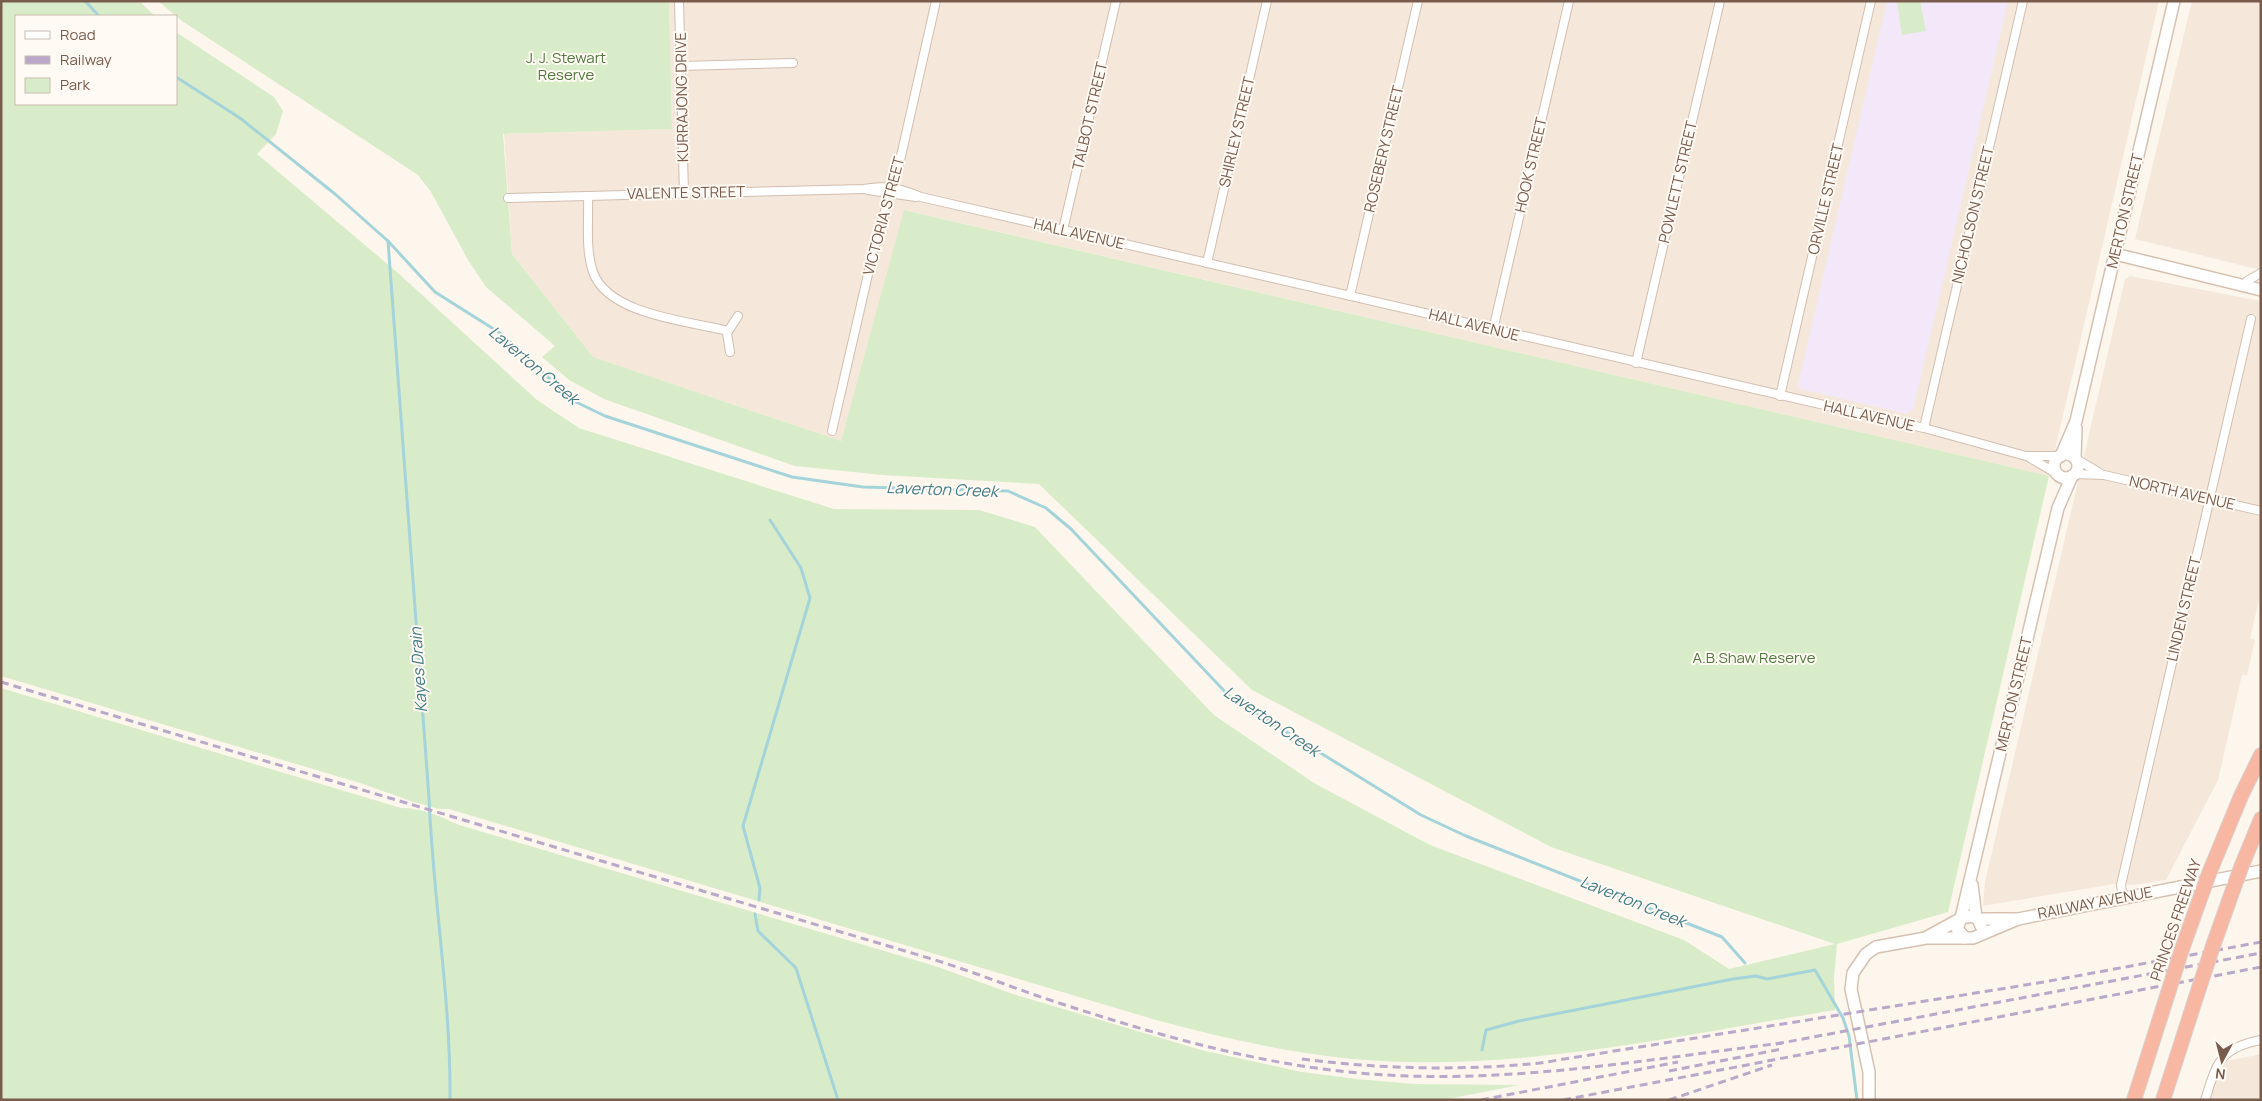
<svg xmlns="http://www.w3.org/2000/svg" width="2262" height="1101" viewBox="0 0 2262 1101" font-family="Manrope,sans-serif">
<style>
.residential{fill:#f5e8da}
.education{fill:#f3e8fa}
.green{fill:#d8ecc9}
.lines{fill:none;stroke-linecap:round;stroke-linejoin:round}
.stream{stroke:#a5d3da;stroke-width:3}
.street-casing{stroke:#d1beb0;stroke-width:10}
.secondary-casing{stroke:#d6c0b0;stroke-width:14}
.highway-casing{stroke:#dad1cd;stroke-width:16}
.street{stroke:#fff;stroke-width:8}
.secondary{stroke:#fff;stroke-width:11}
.highway{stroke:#f7b7a3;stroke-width:14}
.rail{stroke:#b9a8c9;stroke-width:3;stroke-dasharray:8 5;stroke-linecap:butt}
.highway-bridge-casing{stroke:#dad1cd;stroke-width:16;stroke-linecap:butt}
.highway-bridge{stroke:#f7b7a3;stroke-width:14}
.labels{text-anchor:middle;stroke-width:4;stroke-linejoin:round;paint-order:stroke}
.park-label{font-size:15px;fill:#537a41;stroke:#fffaf3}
.street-label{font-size:15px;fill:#7a5c4d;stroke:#fffaf3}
.water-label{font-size:16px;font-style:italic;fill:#437c86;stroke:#fffaf3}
</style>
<rect width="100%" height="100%" fill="#fdf6ec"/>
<g class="residential">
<path d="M669,1H2159L2049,476L905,210L841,441L593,357L512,254L504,134L672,129Z"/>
<path d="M2192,1H2261V270L2135,239Z"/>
<path d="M2130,276L2261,301V592L2250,638L2255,640L2251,658L2247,675H2242L2218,780L2166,880L2133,885L2115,884L1983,906L1985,882L2125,279Z"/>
<path d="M2261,1054V1100H2200L2212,1064Z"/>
</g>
<path class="education" d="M1887,1H2008L1913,410L1907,414L1801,389L1798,385Z"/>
<g class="green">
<path d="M1,1H139L155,16H16V104H176V32L274,97L283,111L276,134L257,154L398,273L537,400L579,428L834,509L979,510L1035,527L1214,715L1314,783L1430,845L1684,940L1729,969L1835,944L1551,847L1252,690L1039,484L882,475L795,466L604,399L569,380L542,357L555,346L486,287L468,260L431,192L418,175L182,21L158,1H669L672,129L503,134L512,254L593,357L841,441L904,210L2049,476L1948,912L1837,944L1834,978L1835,1010C1694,1033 1552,1065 1408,1062C1322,1061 1239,1042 1156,1020L449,809H439L414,802L360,783L1,676Z"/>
<path d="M1897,1H1920L1926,31L1902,35Z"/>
<path d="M1,688L401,808C422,808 440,816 459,825L935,966L1013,994L1201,1050L1302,1072L1357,1079L1413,1084L1519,1085L1443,1100H1Z"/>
</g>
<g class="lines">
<g class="stream">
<path d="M85,1L99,16"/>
<path d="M176,77L240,118L335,194L388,241L435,292L500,333L574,401L605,416L792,477L863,487L1008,491L1046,508L1071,529L1230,697L1421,815L1466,836L1722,937L1745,963"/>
<path d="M388,241L429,798C433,899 451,999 450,1100"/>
<path d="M759,900L760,888L743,826L810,598L801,568L770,520"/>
<path d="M755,914L758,931L796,968L838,1100"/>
<path d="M1482,1050L1486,1030L1519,1021L1733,979L1756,976L1767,979L1815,970L1843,1018L1849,1036L1857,1100"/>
</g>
<defs>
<g id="street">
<path d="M679,1L684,194"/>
<path d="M681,66L793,63"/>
<path d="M868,190L916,197"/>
<path d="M588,196C589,219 585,249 593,272C608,315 689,321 728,331"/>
<path d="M508,198L864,189C886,185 900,188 921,197L1924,428L2026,456H2059"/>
<path d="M1063,230L1116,1"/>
<path d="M1207,263L1267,1"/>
<path d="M2247,281L2261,273"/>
<path d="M1350,296L1418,1"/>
<path d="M1493,330L1569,1"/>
<path d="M730,352L727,333L738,316"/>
<path d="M1636,363L1720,1"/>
<path d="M1780,396L1871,1"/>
<path d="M1924,428L2023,1"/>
<path d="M832,431L875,244L899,165L936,1"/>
<path d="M2030,458L2056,473"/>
<path d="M2076,459L2100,473"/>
<path d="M2075,474L2104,475L2261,511"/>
<path d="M2123,898L2121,885L2251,319"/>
<path d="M2205,1100C2217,1063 2219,1048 2261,1040"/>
</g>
<g id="secondary">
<path d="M2115,254L2261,290"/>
<circle cx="2066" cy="466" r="12"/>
<path d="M2061,456L2076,421L2174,1"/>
<path d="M2075,458L2076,428"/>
<path d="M1972,885L1976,917"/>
<path d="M1961,918L2058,508L2072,476"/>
<path d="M1978,919H2018L2261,871"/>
<path d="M1927,937L1960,919"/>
<path d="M1965,938L1957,929L1961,918L1973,916L1978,919L1981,926"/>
<path d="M1869,1100V1072L1851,989L1853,973L1866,954L1876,947L1926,938H1973L2018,919"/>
</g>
<g id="highway">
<path d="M2242,865L2261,819"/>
<path d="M2210,871L2241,796L2261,755"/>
<path d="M2214,943L2235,884"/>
<path d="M2182,949L2203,890"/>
<path d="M2134,1100L2168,993"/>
<path d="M2163,1100L2199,988"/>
</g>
</defs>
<use href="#street" class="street-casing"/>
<use href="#secondary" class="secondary-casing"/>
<use href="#highway" class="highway-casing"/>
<use href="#street" class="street"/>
<use href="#secondary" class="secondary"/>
<use href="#highway" class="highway"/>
<g class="rail">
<path d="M1,682C308,774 615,865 922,956C970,970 1015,989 1062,1004C1158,1035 1257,1064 1359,1073C1500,1086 1642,1060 1782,1043"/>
<path d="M1776,1044L2261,953"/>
<path d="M1302,1059C1381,1069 1460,1071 1540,1063L2044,982L2261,942"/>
<path d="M1669,1071L1782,1049"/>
<path d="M1481,1100L1678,1062"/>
<path d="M1563,1100L2261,967"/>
<path d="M1669,1100L1772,1065"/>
</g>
<defs>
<g id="highway-bridge">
<path d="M2235,884L2242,865"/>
<path d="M2203,890L2210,871"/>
<path d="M2199,988L2214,943"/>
<path d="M2168,993L2182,949"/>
</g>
</defs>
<use href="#highway-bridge" class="highway-bridge-casing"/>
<use href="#highway-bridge" class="highway-bridge"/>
</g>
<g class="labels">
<g class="park-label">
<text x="566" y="63">J. J. Stewart<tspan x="566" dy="17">Reserve</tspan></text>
<text x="1754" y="663">A.B.Shaw Reserve</text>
</g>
<g class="street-label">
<text transform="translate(682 97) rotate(-91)" y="5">KURRAJONG DRIVE</text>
<text transform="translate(1090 116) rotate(-77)" y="5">TALBOT STREET</text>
<text transform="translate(1237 132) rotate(-77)" y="5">SHIRLEY STREET</text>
<text transform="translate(1384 149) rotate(-77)" y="5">ROSEBERY STREET</text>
<text transform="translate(1531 165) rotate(-77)" y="5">HOOK STREET</text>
<text transform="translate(1678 182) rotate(-77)" y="5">POWLETT STREET</text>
<text transform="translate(686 193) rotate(-1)" y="5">VALENTE STREET</text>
<text transform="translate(1826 199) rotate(-77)" y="5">ORVILLE STREET</text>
<text transform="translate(2125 211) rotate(-77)" y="5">MERTON STREET</text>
<text transform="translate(1973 215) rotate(-77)" y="5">NICHOLSON STREET</text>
<text transform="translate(884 216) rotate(-75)" y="5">VICTORIA STREET</text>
<text transform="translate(1079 234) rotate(13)" y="5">HALL AVENUE</text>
<text transform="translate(1474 325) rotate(14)" y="5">HALL AVENUE</text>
<text transform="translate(1869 416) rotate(13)" y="5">HALL AVENUE</text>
<text transform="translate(2182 493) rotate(13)" y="5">NORTH AVENUE</text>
<text transform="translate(2184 609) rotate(-77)" y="5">LINDEN STREET</text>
<text transform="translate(2014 694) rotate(-77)" y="5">MERTON STREET</text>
<text transform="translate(2095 903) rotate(-11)" y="5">RAILWAY AVENUE</text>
<text transform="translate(2176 920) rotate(-71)" y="5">PRINCES FREEWAY</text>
</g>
<g class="water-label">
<text transform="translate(534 365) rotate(40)" y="6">Laverton Creek</text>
<text transform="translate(942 489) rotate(2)" y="6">Laverton Creek</text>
<text transform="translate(418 670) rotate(-94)" y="6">Kayes Drain</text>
<text transform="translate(1272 721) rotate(34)" y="6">Laverton Creek</text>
<text transform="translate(1633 901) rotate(22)" y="6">Laverton Creek</text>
</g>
</g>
<rect width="2262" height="1101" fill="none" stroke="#7a5c4d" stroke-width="5"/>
<rect x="15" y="15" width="162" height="90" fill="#fffaf3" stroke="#cabbb1"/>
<rect x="25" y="31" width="25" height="8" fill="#ffffff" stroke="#cabbb1"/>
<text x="60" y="40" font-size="15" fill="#7a5c4d">Road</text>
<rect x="25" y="56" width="25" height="8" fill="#b9a8c9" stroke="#cabbb1"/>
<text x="60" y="65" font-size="15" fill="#7a5c4d">Railway</text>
<rect x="25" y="78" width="25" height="15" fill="#d8ecc9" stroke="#cabbb1"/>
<text x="60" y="90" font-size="15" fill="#7a5c4d">Park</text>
<g transform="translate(2222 1061) rotate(187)" stroke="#fffaf3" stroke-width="4" paint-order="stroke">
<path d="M0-4L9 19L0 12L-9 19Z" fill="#7a5c4d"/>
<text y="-8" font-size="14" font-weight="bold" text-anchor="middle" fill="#7a5c4d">N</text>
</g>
</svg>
